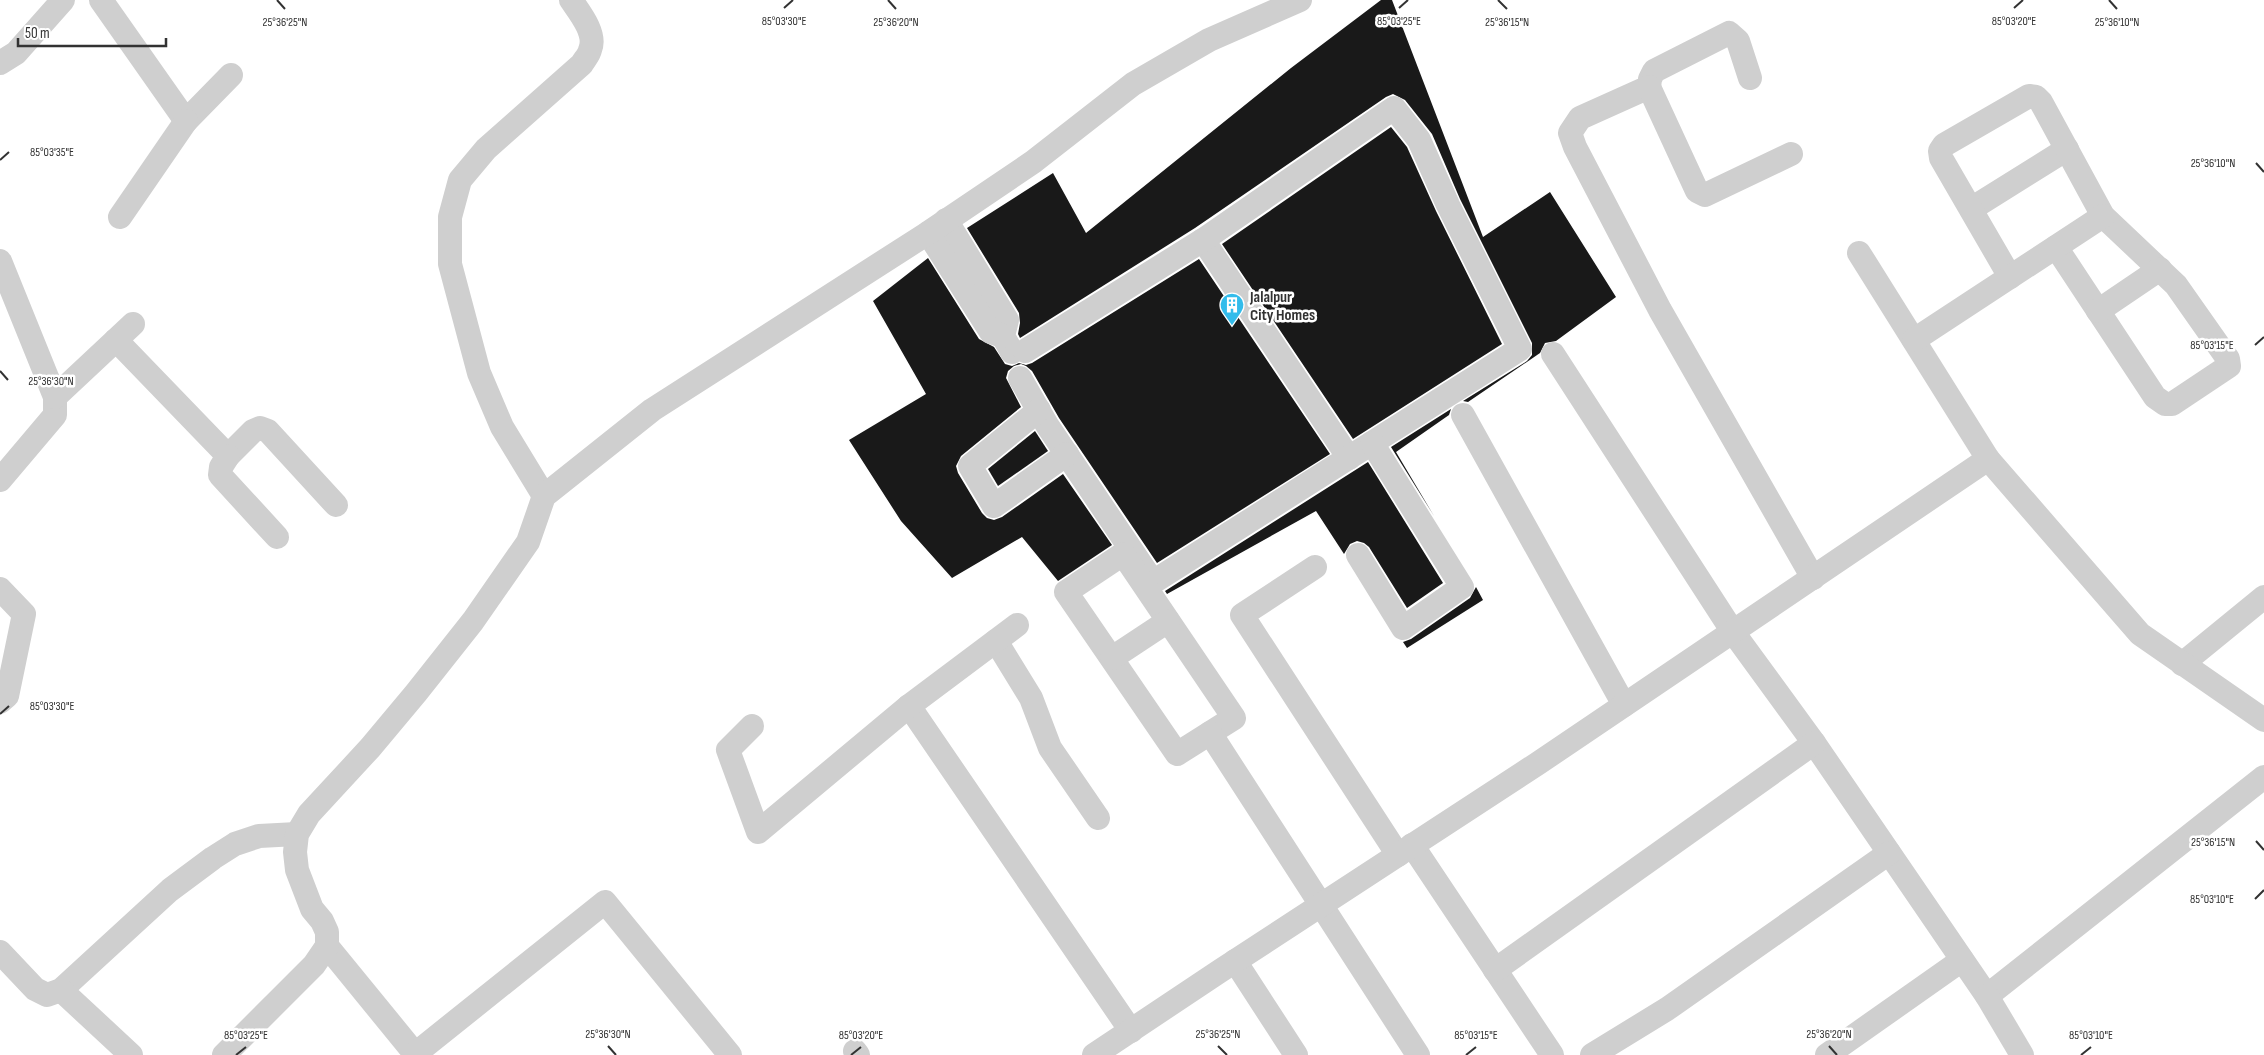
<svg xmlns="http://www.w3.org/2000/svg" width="2264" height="1055" viewBox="0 0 2264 1055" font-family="'Sofia Sans Condensed',sans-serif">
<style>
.building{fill:#191919}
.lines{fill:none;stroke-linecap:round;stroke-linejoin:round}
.street{stroke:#cfcfcf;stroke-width:24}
.ticks{fill:none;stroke:#323232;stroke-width:2}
.labels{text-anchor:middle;stroke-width:5;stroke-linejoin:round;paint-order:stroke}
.poi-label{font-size:16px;font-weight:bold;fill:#323232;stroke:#fff;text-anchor:start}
.ticks-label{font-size:12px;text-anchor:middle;fill:#323232;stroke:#fff;stroke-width:5;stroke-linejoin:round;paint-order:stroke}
</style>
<rect width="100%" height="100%" fill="#fff"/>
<g class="building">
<path d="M1381,0H1392L1483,237L1550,192L1616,297L1556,341L1545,343L1540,353L1468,402L1463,401L1527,361L1532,355V343L1460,199L1432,134L1405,100L1393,94L1386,97L1195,228L1020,338L1018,334L1020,323L1019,313L967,228L1053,173L1086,233L1291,68Z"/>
<path d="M1391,127L1407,147L1436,211L1502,344L1353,439L1222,244Z"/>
<path d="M928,258L979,339L994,347L1005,364L1012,366L1019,363L1026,365L1032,363L1199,259L1330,454L1157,563L1059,418L1032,371L1026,366L1021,364L1014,366L1008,371L1006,378L1021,407L961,456L956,466L958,473L982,513L987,518L994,520L1002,517L1063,474L1112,545L1058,581L1022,537L952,578L901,521L849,440L926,394L873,301Z"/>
<path d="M1451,409L1449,415L1396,452L1434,516L1391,447Z"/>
<path d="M1035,431L1048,451L998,486L988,469Z"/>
<path d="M1368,462L1443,583L1407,608L1369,547L1364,543L1357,541L1350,544L1344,554L1316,511L1167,594L1165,591Z"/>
<path d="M1476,587L1483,600L1407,648L1403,642L1411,639L1470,598Z"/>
</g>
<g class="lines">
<g class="street">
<path d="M101,0L186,121L231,75"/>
<path d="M0,63L16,53L63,0"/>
<path d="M1750,78L1738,41L1729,33L1654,71L1650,79L1649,87L1580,118L1570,133L1575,147L1660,310L1813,578"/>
<path d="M1649,87L1697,191L1705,195L1791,154"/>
<path d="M1971,209L2067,149"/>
<path d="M120,217L186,121"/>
<path d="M946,220L1007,320L1003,336L1012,352"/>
<path d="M928,233L991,332L1003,336"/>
<path d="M1203,240L1349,458"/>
<path d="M1859,253L1988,459"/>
<path d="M0,261L55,397V415L0,480"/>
<path d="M2010,277L1941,158L1940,151L1944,145L2029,96L2036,97L2041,102L2103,216L2176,285L2228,359L2229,366L2172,404H2165L2155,397L2056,247"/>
<path d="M2098,311L2160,269"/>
<path d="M116,340L228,456L253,431L260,428L268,431L336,505"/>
<path d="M1914,340L2103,216"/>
<path d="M1553,354L1733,632L1814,743L1987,996L2264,777"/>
<path d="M1020,378L1047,425L1153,582L1520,349L1448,205L1419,140L1394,108L1203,240L1025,351"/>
<path d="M55,397L133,324"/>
<path d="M1039,410L970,466L994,506L1067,454"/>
<path d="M1463,415L1624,705"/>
<path d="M228,456L221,467L220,475L277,537"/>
<path d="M544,496L502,427L479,373L450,264V217L460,180L486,149L582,64C584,60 589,55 590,50C597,34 580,13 571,0"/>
<path d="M1123,554L1234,718L1177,754L1066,592Z"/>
<path d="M1358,555L1403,628L1462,587L1372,443"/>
<path d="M1315,567L1242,615L1398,855"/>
<path d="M0,589L24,614L7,696L0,702"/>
<path d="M996,641L1031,698L1050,748L1098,818"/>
<path d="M1112,658L1168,621"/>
<path d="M2182,664L2264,597"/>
<path d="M909,706L1131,1031"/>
<path d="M752,726L728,750L758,832L909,706L1017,625"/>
<path d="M1210,733L1418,1055"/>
<path d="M1412,845L1552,1055"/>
<path d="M327,946L416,1055"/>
<path d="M0,952L35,989L47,995L61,990L170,890L213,858L235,844L259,836L297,834"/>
<path d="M1235,961L1296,1055"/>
<path d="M1495,970L1814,743"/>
<path d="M61,990L131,1055"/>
<path d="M1987,996L2022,1055"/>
<path d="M855,1051L858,1055"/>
<path d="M415,1054L605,902L730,1055"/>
<path d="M224,1055L314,965L327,946V932L322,921L312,909L297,870L295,852L297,834L309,814L370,748L416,693L473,621L528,542L544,496L652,410L928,233L1033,162L1133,84L1209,40L1300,0"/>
<path d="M1094,1055L1220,971L1537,764L1988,459L2140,634L2264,720"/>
<path d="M1592,1055L1667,1009L1889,853"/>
<path d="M1827,1055L1962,960"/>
</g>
</g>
<path class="ticks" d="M277,0L285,9M888,0L896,9M1498,0L1507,9M2109,0L2117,9M784,8L793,0M1399,8L1408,0M2014,8L2023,0M0,160L9,152M2256,163L2264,172M2255,345L2264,337M0,371L8,380M0,714L9,706M2256,841L2264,850M2255,899L2264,890M608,1046L616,1055M1218,1046L1227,1055M1829,1046L1837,1055M236,1055L246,1047M851,1055L861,1047M1466,1055L1476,1047M2081,1055L2091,1047"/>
<defs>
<symbol id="building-pin" viewBox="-11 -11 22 30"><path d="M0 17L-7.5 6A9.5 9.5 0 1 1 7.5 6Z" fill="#33bceb" stroke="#fff"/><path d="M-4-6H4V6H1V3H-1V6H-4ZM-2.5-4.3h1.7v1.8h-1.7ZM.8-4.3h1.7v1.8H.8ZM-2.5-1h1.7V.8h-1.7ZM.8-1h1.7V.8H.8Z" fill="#fff"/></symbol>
</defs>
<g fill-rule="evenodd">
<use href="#building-pin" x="1218" y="291" width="28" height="38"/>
</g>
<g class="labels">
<g class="poi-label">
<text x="1250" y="302">Jalalpur<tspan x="1250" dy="18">City Homes</tspan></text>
</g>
</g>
<g class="ticks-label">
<text x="784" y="25">85°03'30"E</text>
<text x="1399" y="25">85°03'25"E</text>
<text x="2014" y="25">85°03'20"E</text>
<text x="285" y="26">25°36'25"N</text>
<text x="896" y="26">25°36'20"N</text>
<text x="1507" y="26">25°36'15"N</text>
<text x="2117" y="26">25°36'10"N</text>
<text x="52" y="156">85°03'35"E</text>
<text x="2213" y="167">25°36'10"N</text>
<text x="2212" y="349">85°03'15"E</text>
<text x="51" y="385">25°36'30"N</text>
<text x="52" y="710">85°03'30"E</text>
<text x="2213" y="846">25°36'15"N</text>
<text x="2212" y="903">85°03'10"E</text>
<text x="608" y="1038">25°36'30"N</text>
<text x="1218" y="1038">25°36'25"N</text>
<text x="1829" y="1038">25°36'20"N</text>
<text x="246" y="1039">85°03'25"E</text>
<text x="861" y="1039">85°03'20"E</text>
<text x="1476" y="1039">85°03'15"E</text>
<text x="2091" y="1039">85°03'10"E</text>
</g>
<path d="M18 38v8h148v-8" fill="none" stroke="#323232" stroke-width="2.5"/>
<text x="25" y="38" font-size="15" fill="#323232" stroke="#ffffff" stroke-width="4" paint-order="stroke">50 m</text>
</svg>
